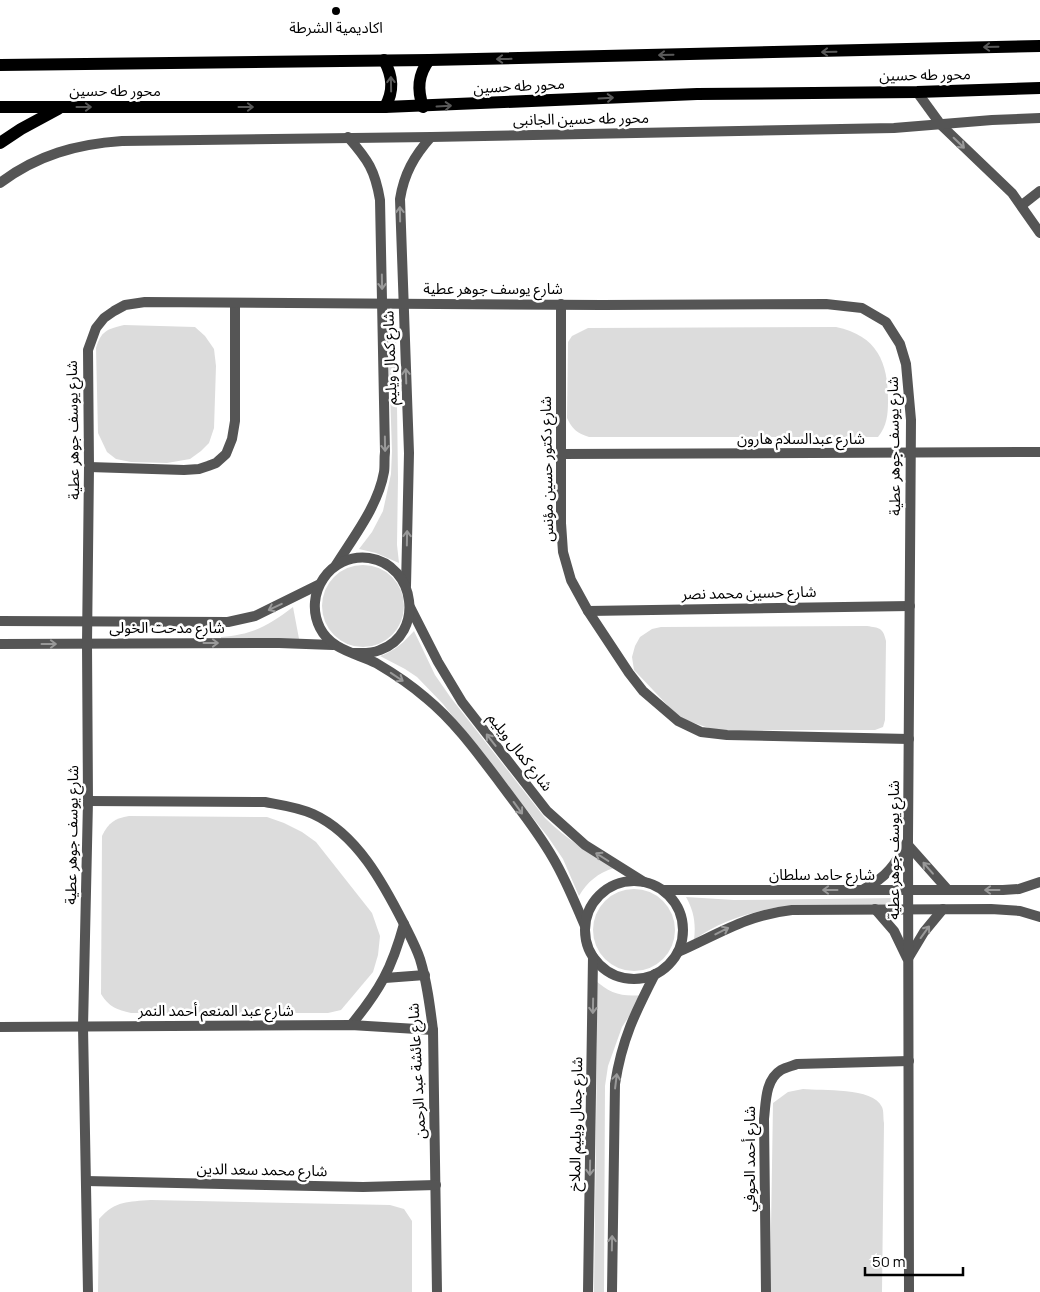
<svg xmlns="http://www.w3.org/2000/svg" width="1040" height="1292" viewBox="0 0 1040 1292" font-family="Manrope,'Noto Sans Arabic',sans-serif">
<style>
.green{fill:#dcdcdc}
.lines{fill:none;stroke-linecap:round;stroke-linejoin:round}
.minor{stroke:#555;stroke-width:10}
.tertiary{stroke:#555;stroke-width:10}
.primary{stroke:#000;stroke-width:12}
.oneway{stroke:#595959}
.oneway2{stroke:#999}
.poi-dot{fill:#000;stroke:#fff;stroke-width:2}
.labels{text-anchor:middle;stroke-width:5;stroke-linejoin:round;paint-order:stroke}
.poi-label{font-size:15px;fill:#000;stroke:#fff}
.street-label{font-size:15px;fill:#000;stroke:#fff}
</style>
<rect width="100%" height="100%" fill="#fff"/>
<g class="green">
<path d="M124,325L195,327L205,336L214,349L216,366L214,428L209,443L201,451L190,459L167,463L131,462L116,459L107,452L98,433L96,348C101,331 107,329 124,325Z"/>
<path d="M836,327C877,336 888,361 888,401C888,414 887,426 878,437H589C577,433 572,429 567,418L568,342L572,336L588,328Z"/>
<path d="M388,333H396L398,478L397,545L399,563L376,553L359,549L372,532L383,511L391,474L392,451Z"/>
<circle cx="363" cy="606" r="41"/>
<path d="M293,607L300,644L221,641V637C254,634 268,626 293,607Z"/>
<path d="M867,626C879,628 883,627 886,641L885,720L883,727L875,730H715L685,720L672,710L634,670L632,657L635,646L640,637L652,629L661,627Z"/>
<path d="M414,631L435,675L451,698L545,818C566,839 589,853 614,868C598,873 587,882 579,896L563,859L548,837L443,704L417,677L405,669L380,656C395,651 404,642 414,631Z"/>
<path d="M129,816L267,817L284,823L302,832L316,842L372,913L380,936L378,955L373,972L341,1010L328,1013H131C117,1010 109,1007 101,994L102,836C108,823 115,818 129,816Z"/>
<circle cx="634" cy="930" r="41"/>
<path d="M686,897L734,900L896,898L897,906L778,907C748,913 718,922 694,940C696,924 694,911 686,897Z"/>
<path d="M594,979C610,994 622,997 643,995L622,1027L608,1066L605,1086L604,1292H594L597,1045Z"/>
<path d="M803,1089C822,1091 873,1087 882,1107C884,1111 883,1118 884,1123L882,1292H770L773,1103L788,1092Z"/>
<path d="M151,1200L390,1205L404,1209L412,1221V1292H98L99,1219C116,1200 128,1202 151,1200Z"/>
</g>
<g class="lines">
<g class="minor">
<path d="M561,304V523L563,552L571,580L588,611L629,673L643,691L678,721L701,732L727,735L909,739"/>
<path d="M561,454L1040,452"/>
<path d="M89,467L184,470L199,469L208,466L216,463L226,454L232,439L235,421V303"/>
<path d="M336,565C354,536 378,506 384,472C385,466 384,459 385,452L380,200C375,170 368,160 348,137"/>
<path d="M406,586L409,453L400,199C404,174 414,156 431,137"/>
<path d="M410,607L438,662L462,702L547,811L585,845L644,882"/>
<path d="M588,611L910,606"/>
<path d="M0,621L228,622L255,616L318,585"/>
<path d="M0,644L279,643L333,645"/>
<path d="M354,653C363,653 371,654 380,650C425,634 416,565 369,558C330,553 303,594 320,628C331,650 356,653 376,663C393,673 411,685 426,698C454,721 476,751 498,780C517,806 537,830 553,858C566,880 575,903 585,926"/>
<path d="M88,801L265,802C281,805 298,807 313,814C357,834 383,883 404,924C410,936 416,947 420,959C427,982 430,1006 433,1030L437,1292"/>
<path d="M908,845L948,890"/>
<circle cx="634" cy="930" r="49"/>
<path d="M864,889C887,877 895,865 907,842"/>
<path d="M663,890H1003L1019,889L1040,882"/>
<path d="M875,909L894,931L907,958"/>
<path d="M678,952C719,934 746,915 792,910L991,909L1020,911L1040,917"/>
<path d="M909,957L924,932L943,909"/>
<path d="M385,978L425,975"/>
<path d="M351,1025C380,990 392,968 404,924"/>
<path d="M0,1027L351,1025L433,1030"/>
<path d="M86,1181L363,1187L436,1185"/>
<path d="M88,1292L83,1027L88,801L87,644L89,467L88,350L96,328L104,318L114,311L125,305L145,302L602,305L826,304L862,308L886,322L900,344L906,364L911,420L908,839L909,1292"/>
<path d="M588,1292L593,957"/>
<path d="M612,1292L615,1084C622,1039 635,1013 655,974"/>
<path d="M766,1292L764,1119C766,1102 765,1080 781,1070C786,1067 792,1066 797,1064L909,1061"/>
</g>
<g class="tertiary">
<path d="M917,92L941,125L1012,193L1040,233"/>
<path d="M0,183C37,155 77,144 122,141L431,137L894,128L992,120L1040,118"/>
<path d="M1022,205L1040,191"/>
</g>
<g class="primary">
<path d="M384,60C393,77 394,91 385,107"/>
<path d="M0,65L429,60L1040,46"/>
<path d="M0,107H385L697,94L917,92L1040,88"/>
<path d="M423,107C417,89 418,75 429,60"/>
<path d="M0,143L21,129L58,109"/>
</g>
</g>
<defs><path id="oneway-shaft" d="M-6 0H5M1.5-3L5.5 0L1.5 3" fill="none" stroke-width="1.6" stroke-linecap="round" stroke-linejoin="round" transform="scale(1.25)"/></defs>
<g class="oneway">
<use href="#oneway-shaft" transform="translate(991 47) rotate(179)"/>
<use href="#oneway-shaft" transform="translate(829 52) rotate(179)"/>
<use href="#oneway-shaft" transform="translate(666 55) rotate(179)"/>
<use href="#oneway-shaft" transform="translate(504 59) rotate(179)"/>
<use href="#oneway-shaft" transform="translate(391 84) rotate(-91)"/>
<use href="#oneway-shaft" transform="translate(606 98) rotate(-3)"/>
<use href="#oneway-shaft" transform="translate(444 106) rotate(-3)"/>
<use href="#oneway-shaft" transform="translate(84 107)"/>
<use href="#oneway-shaft" transform="translate(246 107)"/>
</g>
<g class="oneway2">
<use href="#oneway-shaft" transform="translate(959 143) rotate(44)"/>
<use href="#oneway-shaft" transform="translate(400 214) rotate(-91)"/>
<use href="#oneway-shaft" transform="translate(382 282) rotate(89)"/>
<use href="#oneway-shaft" transform="translate(406 376) rotate(-92)"/>
<use href="#oneway-shaft" transform="translate(385 444) rotate(89)"/>
<use href="#oneway-shaft" transform="translate(407 538) rotate(-89)"/>
<use href="#oneway-shaft" transform="translate(275 607) rotate(155)"/>
<use href="#oneway-shaft" transform="translate(211 643)"/>
<use href="#oneway-shaft" transform="translate(49 644)"/>
<use href="#oneway-shaft" transform="translate(397 677) rotate(34)"/>
<use href="#oneway-shaft" transform="translate(491 740) rotate(-128)"/>
<use href="#oneway-shaft" transform="translate(518 808) rotate(54)"/>
<use href="#oneway-shaft" transform="translate(602 857) rotate(-148)"/>
<use href="#oneway-shaft" transform="translate(928 868) rotate(-131)"/>
<use href="#oneway-shaft" transform="translate(830 890) rotate(-180)"/>
<use href="#oneway-shaft" transform="translate(992 890) rotate(180)"/>
<use href="#oneway-shaft" transform="translate(722 931) rotate(-27)"/>
<use href="#oneway-shaft" transform="translate(925 932) rotate(-54)"/>
<use href="#oneway-shaft" transform="translate(593 1006) rotate(91)"/>
<use href="#oneway-shaft" transform="translate(616 1081) rotate(-83)"/>
<use href="#oneway-shaft" transform="translate(590 1168) rotate(91)"/>
<use href="#oneway-shaft" transform="translate(612 1243) rotate(-89)"/>
</g>
<circle class="poi-dot" cx="336" cy="11" r="5"/>
<g class="labels">
<g class="poi-label">
<text x="336" y="33">اكاديمية الشرطة</text>
</g>
<g class="street-label">
<text transform="translate(925 75) rotate(-1)" y="5">محور طه حسين</text>
<text transform="translate(519 86) rotate(-3)" y="5">محور طه حسين</text>
<text x="115" y="96">محور طه حسين</text>
<text transform="translate(581 119) rotate(-1)" y="5">محور طه حسين الجانبى</text>
<text x="493" y="294">شارع يوسف جوهر عطية</text>
<text transform="translate(390 358) rotate(-92)" y="5">شارع كمال ويليم</text>
<text transform="translate(73 430) rotate(-91)" y="5">شارع يوسف جوهر عطية</text>
<text x="801" y="444">شارع عبدالسلام هارون</text>
<text transform="translate(894 446) rotate(-91)" y="5">شارع يوسف جوهر عطية</text>
<text transform="translate(547 469) rotate(-91)" y="5">شارع دكتور حسين مؤنس</text>
<text transform="translate(749 593) rotate(-1)" y="5">شارع حسين محمد نصر</text>
<text x="167" y="633">شارع مدحت الخولى</text>
<text transform="translate(520 752) rotate(52)" y="5">شارع كمال ويليم</text>
<text transform="translate(72 835) rotate(-89)" y="5">شارع يوسف جوهر عطية</text>
<text transform="translate(894 850) rotate(-90)" y="5">شارع يوسف جوهر عطية</text>
<text x="822" y="880">شارع حامد سلطان</text>
<text x="216" y="1016">شارع عبد المنعم أحمد النمر</text>
<text transform="translate(417 1071) rotate(-93)" y="5">شارع عائشة عبد الرحمن</text>
<text transform="translate(576 1124) rotate(-89)" y="5">شارع جمال ويليم الملاخ</text>
<text transform="translate(750 1159) rotate(-90)" y="5">شارع أحمد الحوفي</text>
<text transform="translate(262 1170) rotate(1)" y="5">شارع محمد سعد الدين</text>
</g>
</g>
<path d="M865 1267v8h98v-8" fill="none" stroke="#000000" stroke-width="2.5"/>
<text x="872" y="1267" font-size="15" fill="#000000" stroke="#ffffff" stroke-width="4" paint-order="stroke">50 m</text>
</svg>
